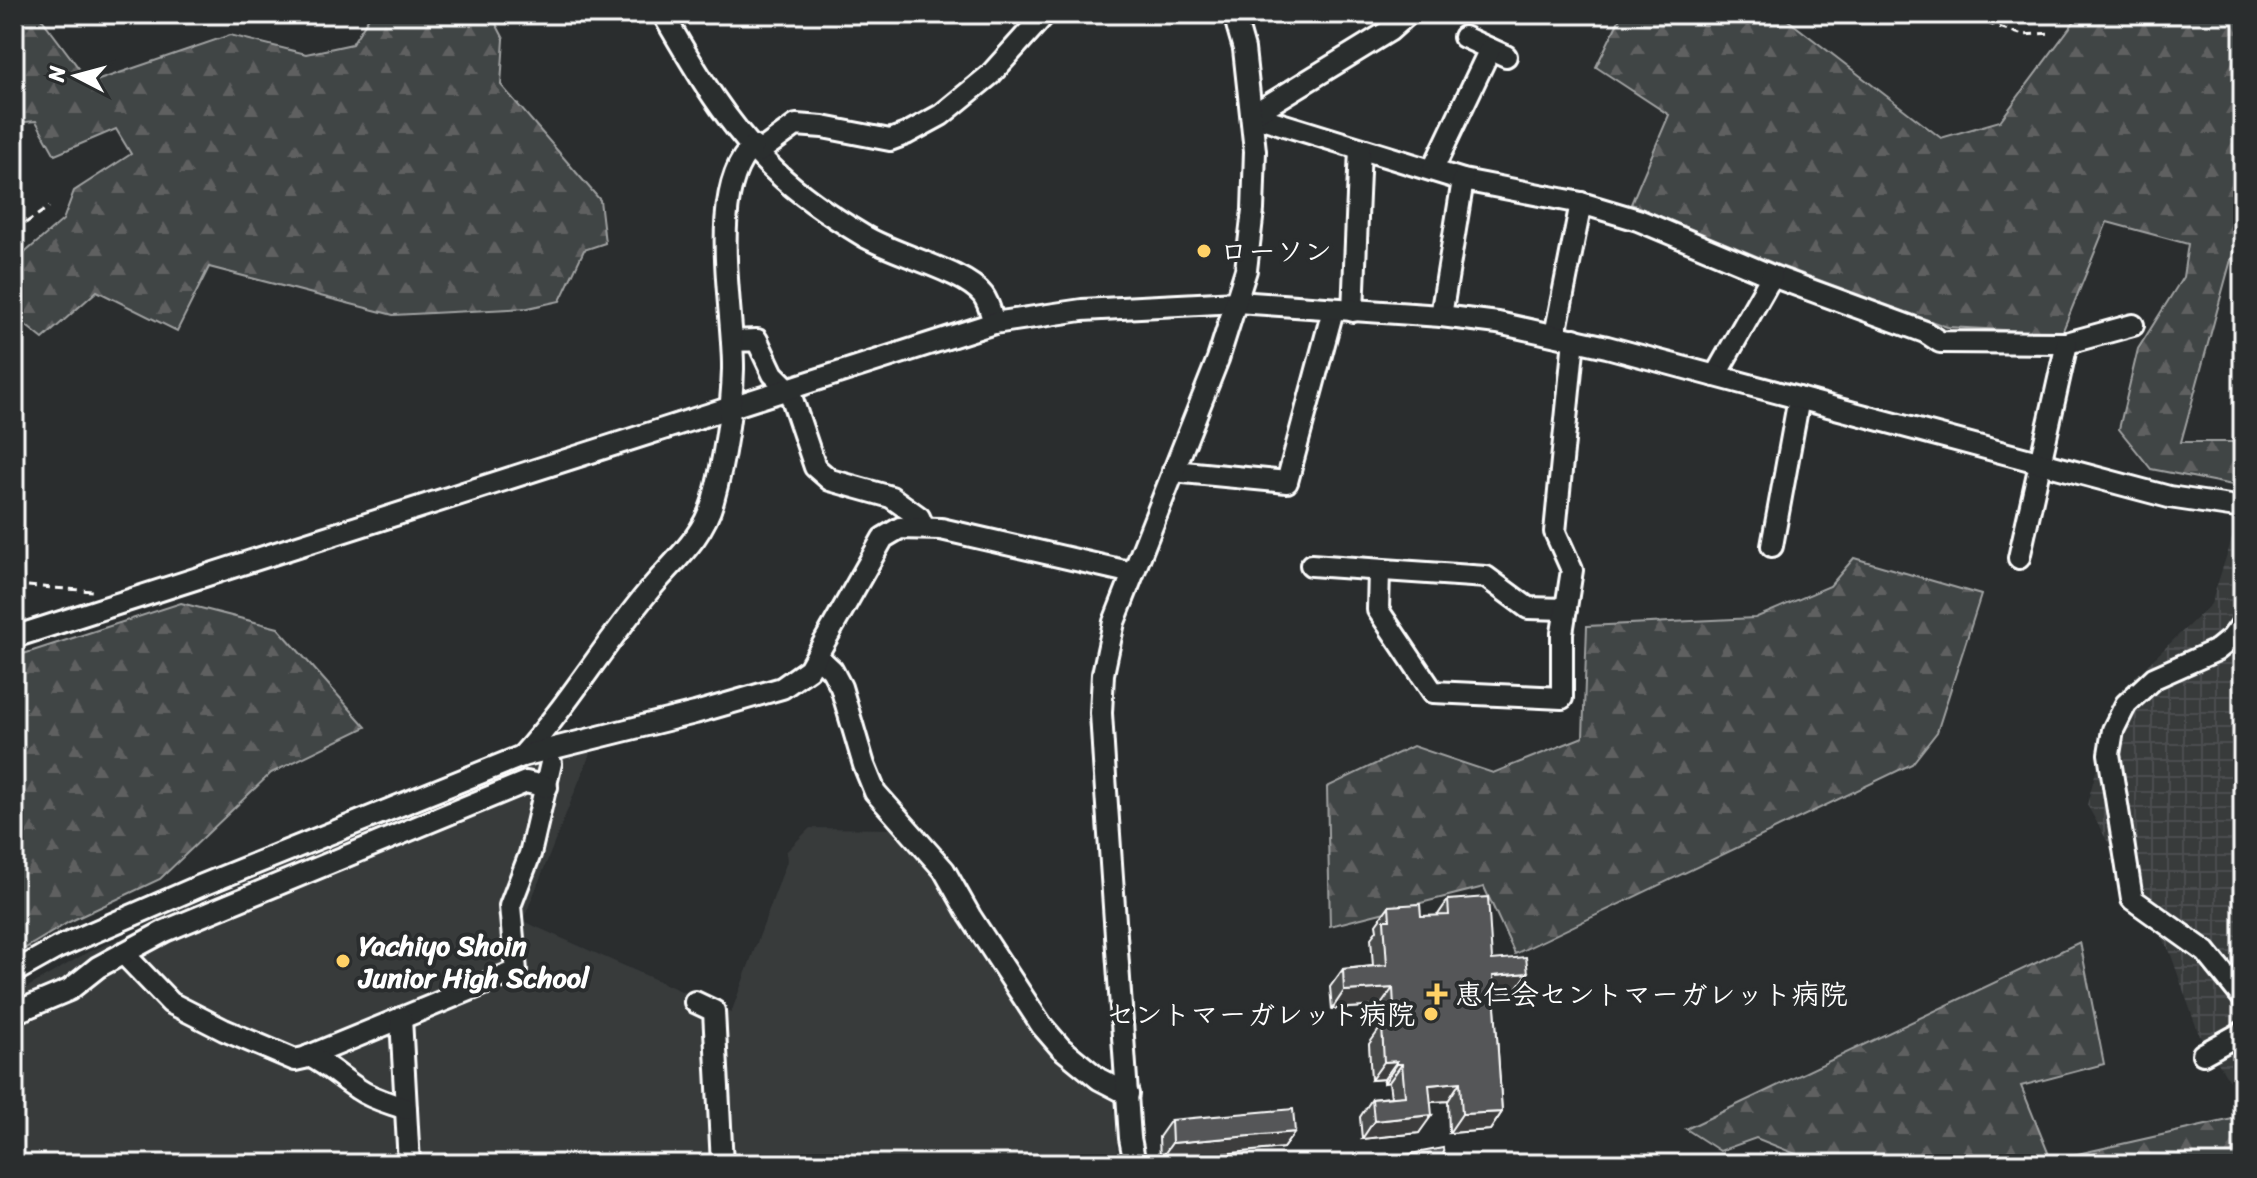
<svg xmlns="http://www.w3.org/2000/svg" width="2257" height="1178" viewBox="0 0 2257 1178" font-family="Sriracha,'Klee One',sans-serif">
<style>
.built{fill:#373a3b}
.industrial{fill:url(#industrial-grid)}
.forest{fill:url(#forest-firs);stroke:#a0a2a2;stroke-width:2}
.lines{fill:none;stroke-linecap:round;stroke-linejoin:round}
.minor-casing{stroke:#fff;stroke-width:26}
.path{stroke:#fff;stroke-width:3;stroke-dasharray:8 6;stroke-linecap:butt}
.minor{stroke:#2a2d2e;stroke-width:20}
.wall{fill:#494b4c;stroke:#fff;stroke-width:2}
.shaded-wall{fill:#3c3d3e;stroke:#fff;stroke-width:2}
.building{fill:#555758;stroke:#fff;stroke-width:2}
.poi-dot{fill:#ffd166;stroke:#2a2d2e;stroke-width:3}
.labels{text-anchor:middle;stroke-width:8;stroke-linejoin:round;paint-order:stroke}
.poi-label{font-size:28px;font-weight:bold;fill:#fff;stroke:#2a2d2e;text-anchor:start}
</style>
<defs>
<pattern id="industrial-grid" width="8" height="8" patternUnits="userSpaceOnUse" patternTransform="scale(2)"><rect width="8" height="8" fill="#373a3b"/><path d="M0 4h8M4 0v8" fill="none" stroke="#4b4e4f"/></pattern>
<pattern id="forest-firs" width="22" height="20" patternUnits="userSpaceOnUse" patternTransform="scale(2)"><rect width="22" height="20" fill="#414445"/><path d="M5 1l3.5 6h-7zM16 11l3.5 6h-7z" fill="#5e6061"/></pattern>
</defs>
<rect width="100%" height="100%" fill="#2a2d2e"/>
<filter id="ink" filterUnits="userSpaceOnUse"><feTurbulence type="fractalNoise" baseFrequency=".0125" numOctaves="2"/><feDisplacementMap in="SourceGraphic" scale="16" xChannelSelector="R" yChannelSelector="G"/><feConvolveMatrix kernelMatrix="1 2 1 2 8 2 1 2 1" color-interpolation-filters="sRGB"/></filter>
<g filter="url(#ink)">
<path class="built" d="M592,749L523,921L731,1013L787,861L786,852L810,828L900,829L939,873L964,921L1113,1093L1119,1164H14V995L88,952L186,910L538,765Z"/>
<path class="industrial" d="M2235,529L2243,530V1101L2198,1032L2170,952L2087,805L2116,695L2211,604Z"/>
<g class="forest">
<path d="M14,14H38L90,83L230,35L306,54L352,44L371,14H491L504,39L501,85L600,200L605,243L584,250L560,301L528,308L393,315L209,267L177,331L97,291L43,339L14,316V262L63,220L74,191L131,154L116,129L55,155L36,121L14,123Z"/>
<path d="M1622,14H1780L1941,138L2000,121L2080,14H2243V87L2237,90L2243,109V216L2181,442H2243V487L2151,469L2119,429L2138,349L2183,277L2188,244L2107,222L2062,333L1947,327L1778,265L1631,204L1669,115L1596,67Z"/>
<path d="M1854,558L1981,595L1937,732L1912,764L1515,954L1484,887L1330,926L1327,787L1413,746L1493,773L1583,737L1587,626L1755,618L1830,586Z"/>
<path d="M181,603L278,628L366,727L271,773L160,879L69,922L14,955V657Z"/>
<path d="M2080,942L2104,1064L2021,1086L2051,1160L2237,1118L2243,1142V1164H1805L1803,1157L1756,1138L1720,1151L1686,1129Z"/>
</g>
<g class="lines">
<defs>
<g id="minor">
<path d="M663,14C695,70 728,127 776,172C802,197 834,218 864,236C895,255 965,271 983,295C989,303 991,314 994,323"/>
<path d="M1464,37L1506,56"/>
<path d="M1252,115L1463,180L1581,203L1638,220L1772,276L1925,332L1940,342L2067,343L2133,325"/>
<path d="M1252,115L1389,31L1408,14"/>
<path d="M759,152L796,125L823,127L890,140L906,134L941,115L990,75L1045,14"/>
<path d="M1433,169L1490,49"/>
<path d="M1353,311L1360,149"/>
<path d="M1441,316L1463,180"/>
<path d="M1555,335L1581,203"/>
<path d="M732,341L757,340L773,374L789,390L815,467L830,480L891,497L919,517L924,528"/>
<path d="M1715,376L1772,276"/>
<path d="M1173,471L1287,482L1333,310"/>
<path d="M1772,546L1799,398"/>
<path d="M2019,558L2067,343"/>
<path d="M1311,565L1486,577L1528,608L1566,609"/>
<path d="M1379,570L1378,610L1433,692L1562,698V633L1572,570L1555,532L1574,339"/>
<path d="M2243,623L2232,638L2217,650L2154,678L2126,704L2113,730L2109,754L2132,899L2206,952L2243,998"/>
<path d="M14,637L994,323L1082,310L1237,302L1441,316L1498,323L1607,347L2169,497L2243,508"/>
<path d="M817,656L832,670L841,687L864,765L875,792L944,870L970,916L1042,1026L1061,1048L1099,1079L1128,1094"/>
<path d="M522,756C568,705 603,646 647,593C672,562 702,540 713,501C724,461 732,410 733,369C734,311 706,189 753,146"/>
<path d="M123,953L171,1003L224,1030L295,1060L304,1058L516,971L510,906L530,854L551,763"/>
<path d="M14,972L57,948L200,886L522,756L695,713L782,688L809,669L883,538L900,528L941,529L1133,573"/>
<path d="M695,1002L714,1011L722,1164"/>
<path d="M14,1013L69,990L98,967L165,931L526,782L547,787"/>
<path d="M401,1018L409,1164"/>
<path d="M2203,1054L2243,1032"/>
<path d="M309,1056C328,1065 341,1078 358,1089C372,1099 390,1103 406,1109"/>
<path d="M1135,1164L1130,1138L1104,762L1101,713L1103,674L1114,622L1218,359L1246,270L1253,210L1255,151L1244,49L1234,14"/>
</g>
</defs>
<use href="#minor" class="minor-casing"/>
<g class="path">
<path d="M1945,14L1984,22L2023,35L2051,33"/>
<path d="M14,231L49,207"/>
<path d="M14,585L93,591"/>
</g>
<use href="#minor" class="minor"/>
</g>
<g class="wall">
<path d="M1448,900L1492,960L1528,973L1515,991L1494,993L1502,1112L1490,1130L1449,1133L1448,1101L1431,1102L1419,1133L1362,1139L1360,1117L1372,1099L1391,1097L1389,1082L1384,1083V1079L1371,1080L1369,1044L1381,1027L1380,1006L1332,1009L1330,987L1343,969L1373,966L1371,938L1377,930L1376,924L1389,906L1421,916H1437Z"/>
<path d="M1171,1120L1295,1132L1283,1148L1160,1160L1159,1137Z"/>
</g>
<g class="shaded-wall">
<path d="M1528,973L1515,991L1480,994L1493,976Z"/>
<path d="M1393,988L1380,1006L1332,1009L1344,991Z"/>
<path d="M1397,1061L1384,1079L1371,1080L1384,1062Z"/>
<path d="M1397,1064H1402L1389,1082L1384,1083Z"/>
<path d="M1460,1082L1448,1101L1417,1103L1429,1085Z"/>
<path d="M1502,1112L1490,1130L1449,1133L1462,1114Z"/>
<path d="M1432,1115L1419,1133L1362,1139L1374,1121Z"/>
<path d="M1295,1132L1283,1148L1160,1160L1172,1143Z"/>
</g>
<g class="building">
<path d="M1488,897L1492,960L1526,957L1528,973L1493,976L1502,1112L1462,1114L1460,1082L1429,1085L1432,1115L1374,1121L1372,1099L1405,1096L1402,1064H1397V1061L1384,1062L1382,1026H1395L1393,988L1344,991L1343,969L1387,965L1384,920H1390L1389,906L1420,904L1421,916L1449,915L1448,900Z"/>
<path d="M1293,1109L1295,1132L1172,1143L1171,1120Z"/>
<path d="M1443,1148L1445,1164H1357Z"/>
</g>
</g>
<g class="poi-dot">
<circle cx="1204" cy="251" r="8"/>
<circle cx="343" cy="961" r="8"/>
<path d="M1433 982h8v8h8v8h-8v8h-8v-8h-8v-8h8z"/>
<circle cx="1431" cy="1014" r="8"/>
</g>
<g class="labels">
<g class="poi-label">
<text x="1220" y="261">ローソン</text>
<text x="359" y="955">Yachiyo Shoin<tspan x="359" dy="32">Junior High School</tspan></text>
<text x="1455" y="1004">恵仁会セントマーガレット病院</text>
<text x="1415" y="1024" text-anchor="end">セントマーガレット病院</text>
</g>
</g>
<rect width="2257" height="1178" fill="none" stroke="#2a2d2e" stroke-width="48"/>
<rect x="24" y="24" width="2209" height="1130" fill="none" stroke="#fff" stroke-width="3" filter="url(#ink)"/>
<g transform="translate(76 76) rotate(276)" stroke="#2a2d2e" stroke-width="6" paint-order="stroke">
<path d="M0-6L14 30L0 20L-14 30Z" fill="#ffffff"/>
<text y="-12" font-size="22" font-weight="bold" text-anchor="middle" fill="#ffffff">N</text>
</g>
</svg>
